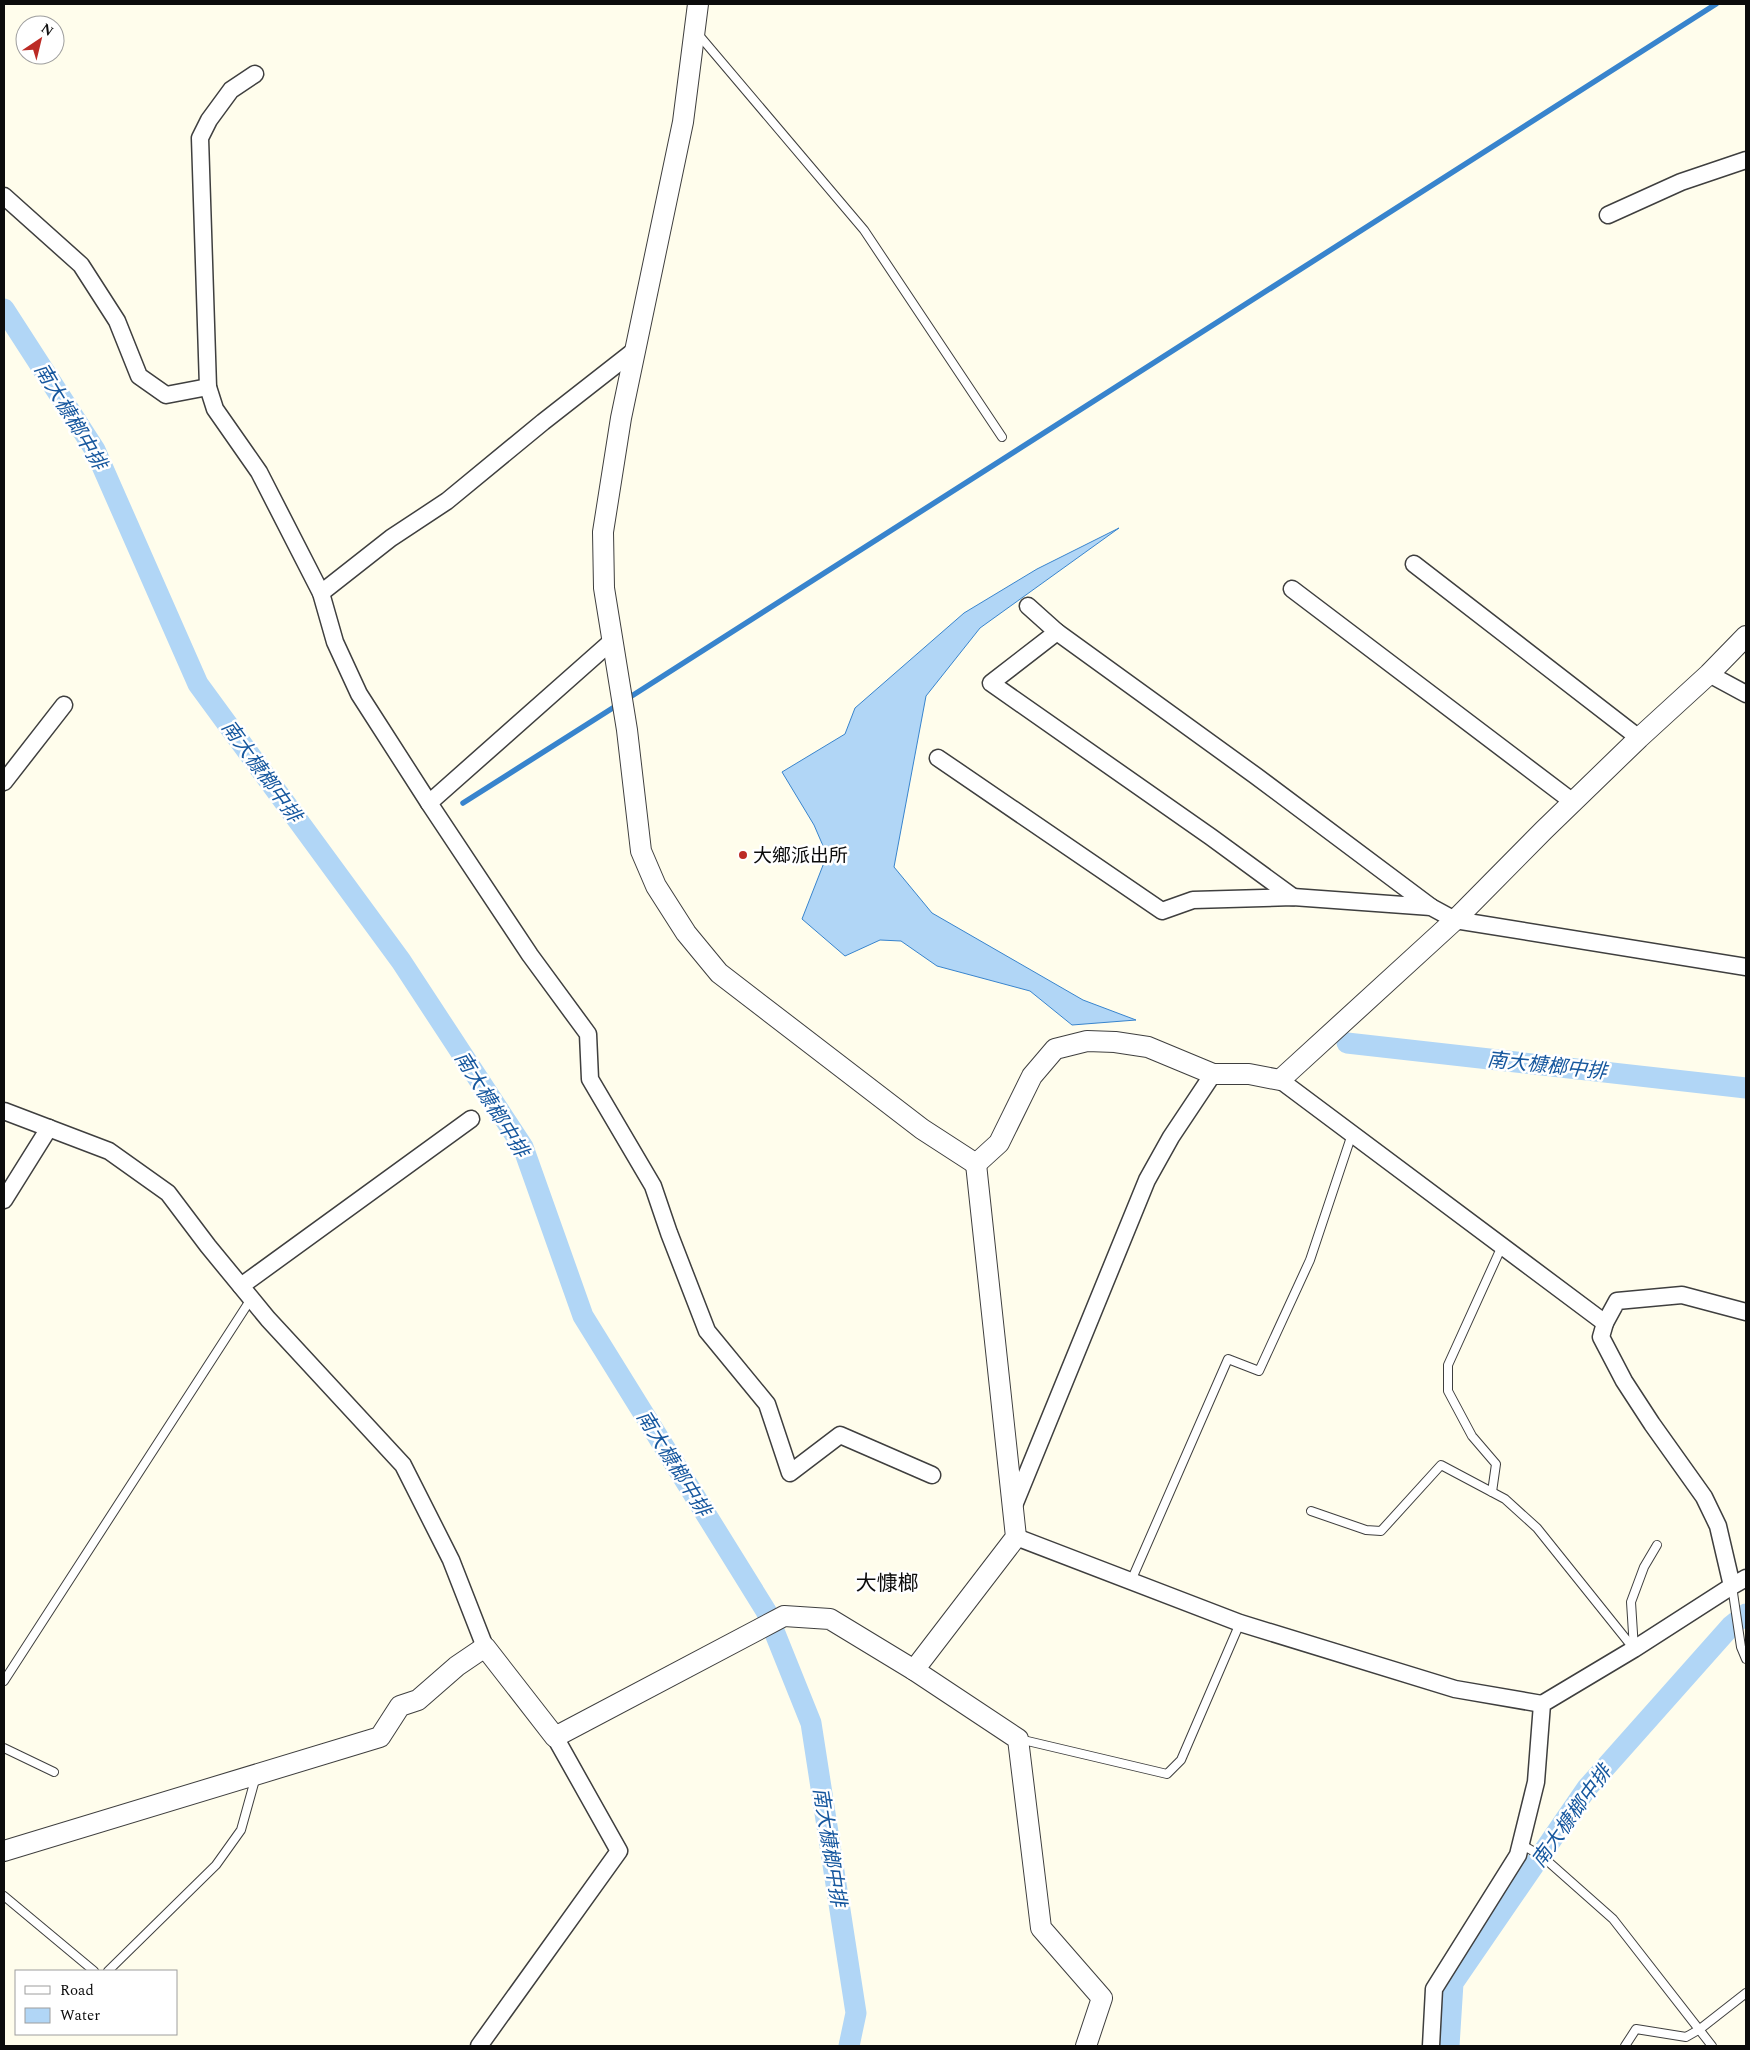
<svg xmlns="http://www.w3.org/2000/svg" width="1750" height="2050" viewBox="0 0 1750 2050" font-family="Spectral,'Noto Sans TC',serif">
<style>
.water{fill:#b1d6f6;stroke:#3884cd}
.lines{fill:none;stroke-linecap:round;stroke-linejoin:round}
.stream{stroke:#3884cd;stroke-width:5.5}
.canal{stroke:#b1d6f6;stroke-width:21}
.service-casing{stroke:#3f3f3f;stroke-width:10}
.minor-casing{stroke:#3f3f3f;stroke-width:19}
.tertiary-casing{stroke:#3f3f3f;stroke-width:22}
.service{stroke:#fff;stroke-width:8}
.minor{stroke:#fff;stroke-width:16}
.tertiary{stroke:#fff;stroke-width:20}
.poi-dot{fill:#bc2b25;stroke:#fff;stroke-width:2}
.labels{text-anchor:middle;stroke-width:5;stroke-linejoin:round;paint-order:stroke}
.poi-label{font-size:19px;fill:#0c0c0c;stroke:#fff;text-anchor:start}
.water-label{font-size:20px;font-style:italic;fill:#16579e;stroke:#fff}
.quarter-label{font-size:21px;fill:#0c0c0c;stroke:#fff}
</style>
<rect width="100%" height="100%" fill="#fffdec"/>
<path class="water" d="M1119,528L980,628L926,696L894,867L932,913L1083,1000L1136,1020L1072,1025L1030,991L937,966L901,941L880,940L845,956L802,919L827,855L814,825L782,772L845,734L855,708L964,613L1037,569Z"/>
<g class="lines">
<g class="stream">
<path d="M627,699L1716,4"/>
<path d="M463,803L619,704"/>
</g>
<g class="canal">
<path d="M4,309L95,450L198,684L401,961L523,1147L583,1316L766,1611L811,1723L856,2013L849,2046"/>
<path d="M1347,1043L1746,1088"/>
<path d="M1449,2046L1453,1983L1587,1788L1731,1626L1746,1614"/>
</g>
<defs>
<g id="service">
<path d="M698,34L864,230L1002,437"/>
<path d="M1492,1492L1496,1464L1472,1436L1448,1391V1365L1502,1246"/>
<path d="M1311,1511L1366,1530L1381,1531L1441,1465L1505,1499L1537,1528L1634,1649"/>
<path d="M1131,1581L1228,1359L1259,1371L1310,1260L1352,1134"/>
<path d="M1732,1586L1741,1647L1746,1659"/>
<path d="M1634,1649L1631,1602L1644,1567L1657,1545"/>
<path d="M4,1681L251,1299"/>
<path d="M1019,1739L1167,1774L1181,1760L1240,1623"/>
<path d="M4,1748L54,1772"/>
<path d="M1521,1844L1543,1857L1613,1919L1712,2046"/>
<path d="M4,1896L94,1971"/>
<path d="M108,1971L216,1865L241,1830L256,1776"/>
<path d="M1625,2046L1636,2029L1686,2037L1700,2029L1746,1993"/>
</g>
<g id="minor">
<path d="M255,74L231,90L209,120L200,138L208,387L215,409L259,472L321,593L335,642L359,694L429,803"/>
<path d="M4,196L81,265L117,321L139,376L166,395L208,387"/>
<path d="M1608,215L1681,182L1746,160"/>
<path d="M1414,564L1639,738"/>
<path d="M1292,589L1573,802"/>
<path d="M321,593L391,538L447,501L543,422L635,350"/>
<path d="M1028,606L1057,632L1256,776L1431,907"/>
<path d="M1057,632L991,683L1211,837L1293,897"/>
<path d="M613,640L429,803L530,955L588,1034L590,1079L653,1186L669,1233L707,1331L767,1404L790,1473L840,1435L932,1475"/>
<path d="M1709,674L1746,694"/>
<path d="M938,758L1162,911L1193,900L1293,897L1431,907L1455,920L1746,967"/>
<path d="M4,782L64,705"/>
<path d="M1280,1080L1605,1323L1601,1337L1624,1381L1652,1424L1704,1497L1718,1526L1732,1586L1746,1578"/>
<path d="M4,1111L109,1151L168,1193L208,1246L268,1319L403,1465L451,1560L485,1647"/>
<path d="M4,1200L49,1128"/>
<path d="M241,1286L471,1119"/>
<path d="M1605,1323L1617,1301L1682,1295L1746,1312"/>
<path d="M1013,1508L1147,1180L1171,1137L1213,1074"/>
<path d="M1016,1537L1240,1623L1455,1689L1542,1704"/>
<path d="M479,2046L619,1851L555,1737"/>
<path d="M1431,2046L1434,1989L1518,1855L1536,1782L1542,1704L1634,1649L1732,1586"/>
</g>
<g id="tertiary">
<path d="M698,4L683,122L621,418L603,532L604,588L627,730L641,851L656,886L686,933L719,973L922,1129L976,1164"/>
<path d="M976,1164L999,1143L1032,1076L1055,1049L1087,1041L1115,1042L1148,1047L1213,1074H1249L1280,1080L1455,920L1544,830L1639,738L1709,674L1746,636"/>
<path d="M914,1670L1016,1537L976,1164"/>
<path d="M4,1851L380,1737L400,1706L418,1700L457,1666L485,1647L555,1737L784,1616L830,1619L914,1670L1018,1739L1041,1928L1102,1998L1086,2046"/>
</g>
</defs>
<use href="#service" class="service-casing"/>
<use href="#minor" class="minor-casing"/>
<use href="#tertiary" class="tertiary-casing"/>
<use href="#service" class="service"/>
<use href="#minor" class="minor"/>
<use href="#tertiary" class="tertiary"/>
</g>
<circle class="poi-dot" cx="743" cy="855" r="5"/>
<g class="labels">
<g class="poi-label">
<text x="753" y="862">大鄉派出所</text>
</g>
<g class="water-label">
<text transform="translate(71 416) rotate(59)" y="7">南大槺榔中排</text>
<text transform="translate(262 771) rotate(54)" y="7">南大槺榔中排</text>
<text transform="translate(1547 1065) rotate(6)" y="7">南大槺榔中排</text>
<text transform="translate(492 1104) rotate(58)" y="7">南大槺榔中排</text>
<text transform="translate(674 1463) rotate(58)" y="7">南大槺榔中排</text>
<text transform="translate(1571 1816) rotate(-54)" y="7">南大槺榔中排</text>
<text transform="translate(830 1847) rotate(81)" y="7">南大槺榔中排</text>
</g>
<g class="quarter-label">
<text x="887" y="1590">大慷榔</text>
</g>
</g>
<rect width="1750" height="2050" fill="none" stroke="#0c0c0c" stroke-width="10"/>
<rect x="15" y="1970" width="162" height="65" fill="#ffffff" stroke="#9e9e9e"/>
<rect x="25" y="1986" width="25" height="8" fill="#ffffff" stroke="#9e9e9e"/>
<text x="60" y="1995" font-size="15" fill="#0c0c0c">Road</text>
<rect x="25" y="2008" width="25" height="15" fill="#b1d6f6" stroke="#9e9e9e"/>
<text x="60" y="2020" font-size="15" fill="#0c0c0c">Water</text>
<g transform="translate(40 40) rotate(35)"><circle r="24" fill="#ffffff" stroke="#9e9e9e"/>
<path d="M0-4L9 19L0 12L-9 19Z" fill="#bc2b25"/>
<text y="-8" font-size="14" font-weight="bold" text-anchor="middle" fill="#0c0c0c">N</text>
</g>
</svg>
